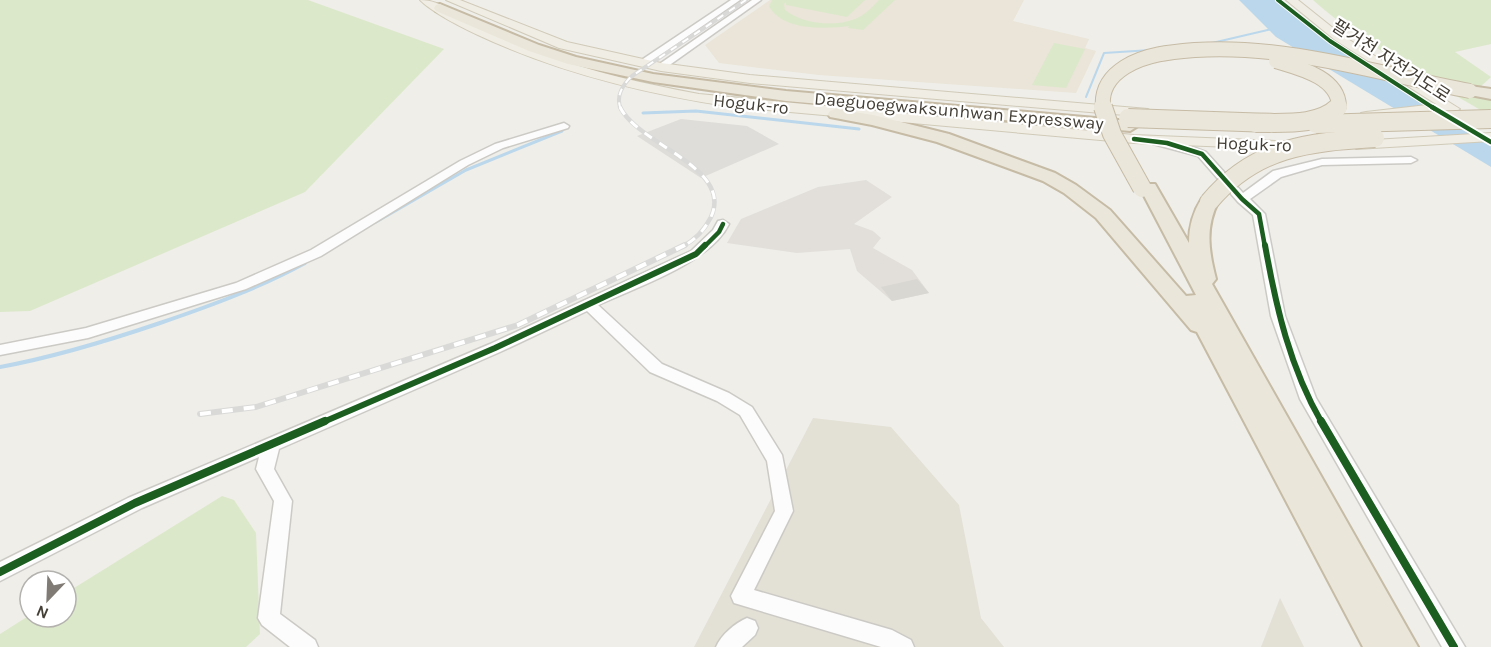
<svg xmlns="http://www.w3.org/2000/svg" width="1491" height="647" viewBox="0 0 1491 647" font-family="Karla,'Noto Sans KR',sans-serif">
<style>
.residential{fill:#e3e0d6}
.industrial{fill:#e2dfda}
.education{fill:#eae5d8}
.green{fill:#dce8ca}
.parking{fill:#deddd9}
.water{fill:#bbd7eb}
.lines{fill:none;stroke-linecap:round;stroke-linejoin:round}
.stream-far2{stroke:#bbd7eb;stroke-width:2}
.stream-far1{stroke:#bbd7eb;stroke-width:3}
.stream{stroke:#bbd7eb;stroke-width:4}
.building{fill:#d9d7d1}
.minor-casing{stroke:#cccac5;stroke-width:3}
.major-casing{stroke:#d0cab8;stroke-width:2}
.highway-casing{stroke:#c6bba5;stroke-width:4}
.minor{fill:#fdfcfc;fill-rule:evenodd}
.major{fill:#f0ede4;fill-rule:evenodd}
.highway{fill:#eae6da;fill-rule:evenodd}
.rail-far2-casing{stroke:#d9d9d8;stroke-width:4}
.rail-far1-casing{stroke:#d9d9d8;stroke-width:4.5}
.rail-casing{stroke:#d9d9d8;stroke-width:6}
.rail-far2{stroke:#fff;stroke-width:2;stroke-dasharray:7;stroke-linecap:butt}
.rail-far1{stroke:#fff;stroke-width:3;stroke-dasharray:9;stroke-linecap:butt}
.rail{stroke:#fff;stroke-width:4;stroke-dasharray:11;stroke-linecap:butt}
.highway-bridge-far1-casing{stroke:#c6bba5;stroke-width:16;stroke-linecap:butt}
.highway-bridge-casing{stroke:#c6bba5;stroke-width:20;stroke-linecap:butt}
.highway-bridge-far1{stroke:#eae6da;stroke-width:14}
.highway-bridge{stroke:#eae6da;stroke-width:18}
.cycleway-far3-casing{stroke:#fff;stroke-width:6}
.cycleway-far2-casing{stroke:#fff;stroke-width:8}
.cycleway-far1-casing{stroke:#fff;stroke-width:10}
.cycleway-casing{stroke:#fff;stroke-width:11}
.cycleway-far3{stroke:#1b5e20;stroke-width:4}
.cycleway-far2{stroke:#1b5e20;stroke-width:4.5}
.cycleway-far1{stroke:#1b5e20;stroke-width:6}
.cycleway{stroke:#1b5e20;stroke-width:8}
.labels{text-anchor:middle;stroke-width:4.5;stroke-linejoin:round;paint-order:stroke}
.far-street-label{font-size:18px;fill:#443f36;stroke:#fff}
</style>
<rect width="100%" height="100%" fill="#efeee9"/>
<g class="residential">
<path d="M813,418L891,427L959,505L981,618L1004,647H694Z"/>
<path d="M1280,598L1304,647H1261Z"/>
</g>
<path class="industrial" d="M866,180L892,197L854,224L873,231L881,238L873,248L912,270L929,293L892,301L857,271L850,249L797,253L727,243L741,219L818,187Z"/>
<path class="education" d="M770,0H1024L1013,21L1089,39L1085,48L1096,51L1076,93L819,75L719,63L705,45Z"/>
<g class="green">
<path d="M0,0H308L444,49L305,192L30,311L0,312Z"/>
<path d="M772,0H865L847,17L786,5V2L784,4L785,10C803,25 841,28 861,16C868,12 874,5 879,0H895L863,30L848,28L849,26C825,29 782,31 769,6Z"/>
<path d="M1313,0H1491V44L1455,52L1491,77L1479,88L1491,98V116C1434,83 1362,44 1313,0Z"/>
<path d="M1054,43L1085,49L1066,88L1032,85Z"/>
<path d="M222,496L234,500L256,533L260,634L246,647H0V634L30,615L66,617V593Z"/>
</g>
<path class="parking" d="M681,119L747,126L779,144L701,178L637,136Z"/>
<path class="water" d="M1239,0H1277C1342,57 1417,101 1491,146V167L1276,37Z"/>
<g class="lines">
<g class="stream-far2">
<path d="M1212,43L1272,29"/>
<path d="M1086,97L1104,53L1151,50"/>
</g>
<g class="stream-far1">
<path d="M643,113L696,111L859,129"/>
<path d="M376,222L466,170L562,131"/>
</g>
<path class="stream" d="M0,367C55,357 107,341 160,323C210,306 259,288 305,263"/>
</g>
<path class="building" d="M917,279L929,293L892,301L881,287Z"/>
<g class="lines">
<defs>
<g id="minor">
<path d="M731,0H740L646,65H640V61Z"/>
<path d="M752,0H761L664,69H658V65Z"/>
<path d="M564,123L569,126L568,128L503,148L468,165L321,256L246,289L88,338L0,355V345L86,328L236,283L311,250L460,161L495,144Z"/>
<path d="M1157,139L1187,145L1206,152L1243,193L1273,171L1322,159L1411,157L1417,160L1411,163L1322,165L1281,177L1250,199L1265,214L1285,316L1316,398L1465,647H1442L1300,399L1271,316L1253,215L1238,202L1198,156L1153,144V140Z"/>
<path d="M723,220L729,224C710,263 637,287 598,305L662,364L729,393L752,407L782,455L793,511L754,590L892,630L911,640L914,647H881L734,603L731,596L775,511L767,461L740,415L717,401L650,372L587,311L500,352L279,449L274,469L292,501L280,614L315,640L318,647H290L262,625L258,618L274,501L256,469L259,457L142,508L0,581V562L128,498L490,344L691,251L713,230L718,221Z"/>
<path d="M747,618L755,621L758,628L755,635L742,647H716C721,635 735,623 747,618Z"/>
</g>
<g id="major">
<path d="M420,0C443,0 456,16 477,25C497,35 519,45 540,53C592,72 645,84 699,94L1134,135L1300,142L1307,146L1300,150L1134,143L733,107C645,94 559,73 478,35C461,27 433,13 420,0Z"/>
<path d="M446,0H460L567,42L661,63L750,75L1148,109L1155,113L1148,117L750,83L661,71L559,48Z"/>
<path d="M1286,0H1298L1343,36L1460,109L1453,113L1447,111L1361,119L1359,116L1361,113L1366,112L1436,104L1335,40Z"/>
<path d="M1491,133V141L1356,149L1349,145L1356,141Z"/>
</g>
<g id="highway">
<path d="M440,4L539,45L576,57L653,74L786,91L1130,121L1138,126L1130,131L786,101L653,82L568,64L529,51L436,11L434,8L436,5Z"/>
<path d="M1470,86L1491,89V99L1465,94L1462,91Z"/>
<path d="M836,109L873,115L949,134L1055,173L1076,185L1110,210L1186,296L1196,295L1140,188L1143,184H1155L1189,243C1189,226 1193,212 1202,198H1216L1218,202C1205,228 1209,252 1216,279L1212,284L1418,647H1363L1197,332L1191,330L1096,218L1064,193L1043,181L937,142L872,125L830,117L828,114L830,111Z"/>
</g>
</defs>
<use href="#minor" class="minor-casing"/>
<use href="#major" class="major-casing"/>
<use href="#highway" class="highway-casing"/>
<use href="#minor" class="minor"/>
<use href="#major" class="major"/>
<use href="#highway" class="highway"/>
<defs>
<path id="rail-far2" d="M621,109C615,97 623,84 632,76L746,0"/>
<path id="rail-far1" d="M620,107C638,145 734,167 711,217C704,231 695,240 682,247"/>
<path id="rail" d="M200,414L256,407L518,325L685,245"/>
</defs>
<use href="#rail-far2" class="rail-far2-casing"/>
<use href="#rail-far1" class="rail-far1-casing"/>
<use href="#rail" class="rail-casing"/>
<use href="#rail-far2" class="rail-far2"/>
<use href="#rail-far1" class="rail-far1"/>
<use href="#rail" class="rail"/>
<defs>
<g id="highway-bridge-far1">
<path d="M1276,61C1299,68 1338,77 1339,106L1336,109"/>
<path d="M1103,109C1101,90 1109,77 1125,67C1146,54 1171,52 1195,50C1289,44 1379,74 1470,91"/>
</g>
<g id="highway-bridge">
<path d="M1103,107L1112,134L1142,188"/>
<path d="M1128,118L1271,123"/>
<path d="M1255,123C1281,122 1317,127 1338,107"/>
<path d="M1316,124L1491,119"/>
<path d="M1209,202C1255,147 1308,142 1375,138"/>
</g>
</defs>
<use href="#highway-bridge-far1" class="highway-bridge-far1-casing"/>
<use href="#highway-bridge" class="highway-bridge-casing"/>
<use href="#highway-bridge-far1" class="highway-bridge-far1"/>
<use href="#highway-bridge" class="highway-bridge"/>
<defs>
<path id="cycleway-far3" d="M1278,0L1330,41L1435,109"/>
<g id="cycleway-far2">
<path d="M1432,107L1491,142"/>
<path d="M1134,139L1167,143L1202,154L1242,199L1259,214L1265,247"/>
<path d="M704,247L719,232L723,224"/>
</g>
<g id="cycleway-far1">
<path d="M1265,245C1276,307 1290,368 1322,423"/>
<path d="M321,423L495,348L696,254L705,245"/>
</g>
<g id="cycleway">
<path d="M1321,421L1454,647"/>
<path d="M0,572L135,503L325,421"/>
</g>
</defs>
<use href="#cycleway-far3" class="cycleway-far3-casing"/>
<use href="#cycleway-far2" class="cycleway-far2-casing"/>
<use href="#cycleway-far1" class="cycleway-far1-casing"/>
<use href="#cycleway" class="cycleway-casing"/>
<use href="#cycleway-far3" class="cycleway-far3"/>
<use href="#cycleway-far2" class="cycleway-far2"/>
<use href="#cycleway-far1" class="cycleway-far1"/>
<use href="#cycleway" class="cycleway"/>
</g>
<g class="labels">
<g class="far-street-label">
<text transform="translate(1391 61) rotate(33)" y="6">팔거천 자전거도로</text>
<text transform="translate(751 104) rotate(6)" y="6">Hoguk-ro</text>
<text transform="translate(959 111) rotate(5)" y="6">Daeguoegwaksunhwan Expressway</text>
<text transform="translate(1254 144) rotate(2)" y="6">Hoguk-ro</text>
</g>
</g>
<g transform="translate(48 599) rotate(203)"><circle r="28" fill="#ffffff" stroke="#b4b2af" stroke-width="1.5"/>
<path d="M0-4.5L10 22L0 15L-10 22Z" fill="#807c75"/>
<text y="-9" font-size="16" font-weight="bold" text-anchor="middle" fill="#443f36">N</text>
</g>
</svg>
